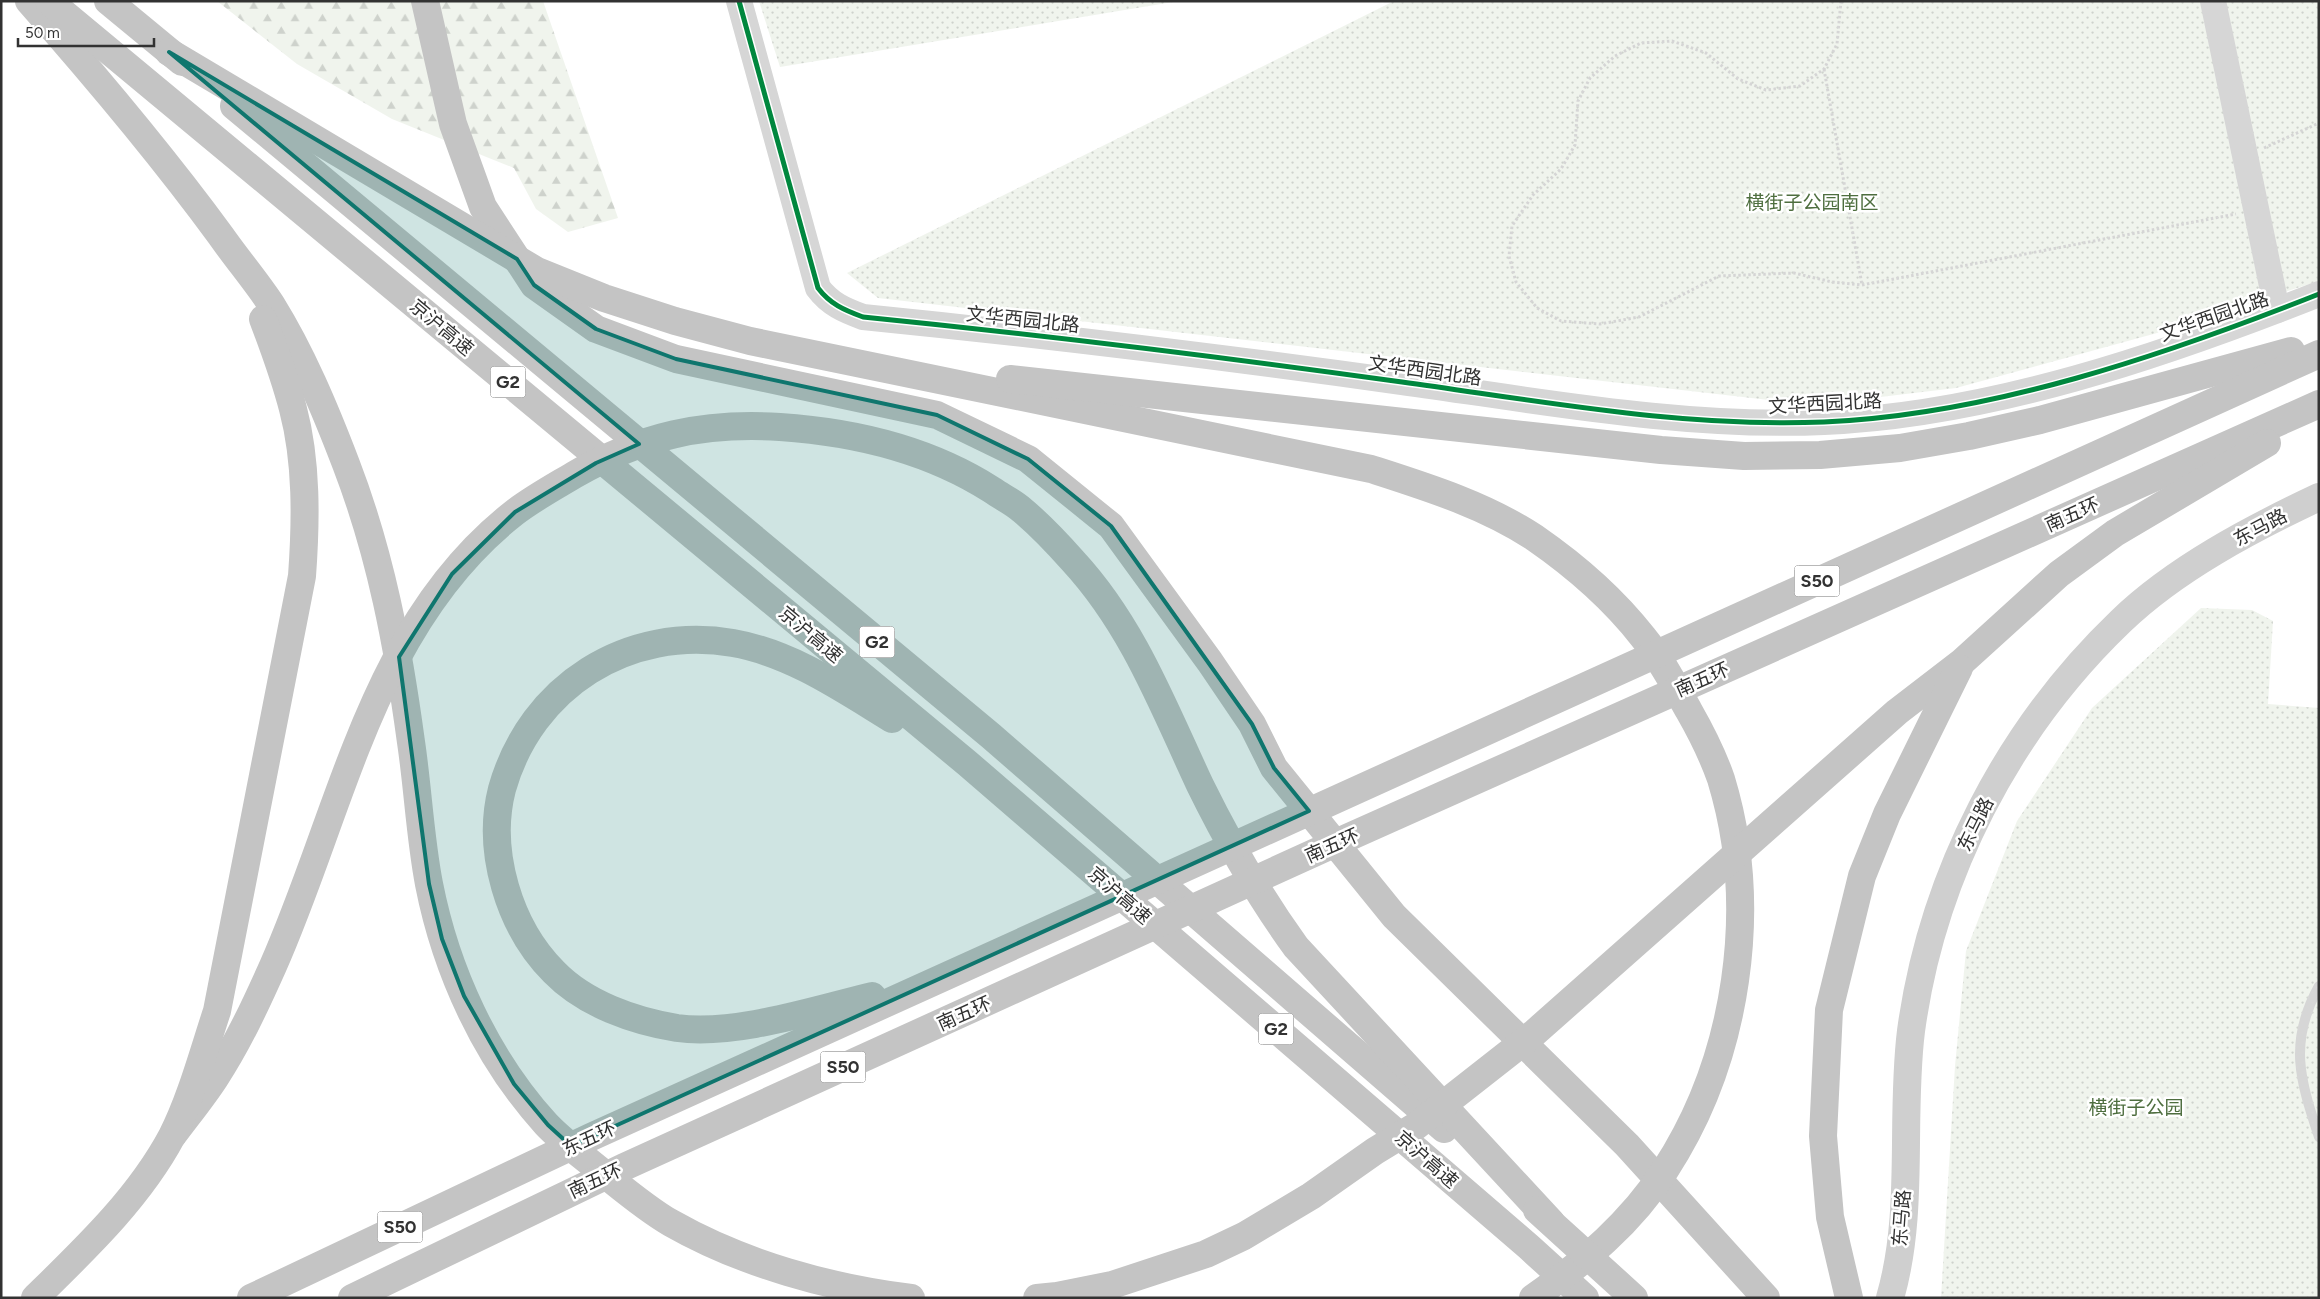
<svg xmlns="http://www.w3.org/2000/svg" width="2320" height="1299" viewBox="0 0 2320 1299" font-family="Figtree,'Noto Sans SC',sans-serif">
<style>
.forest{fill:url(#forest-firs)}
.park{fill:url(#park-dots)}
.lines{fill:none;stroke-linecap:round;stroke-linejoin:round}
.path{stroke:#d5d5d5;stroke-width:3;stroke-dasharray:2.5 2.5;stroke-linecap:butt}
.service{stroke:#d6d6d6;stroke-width:10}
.tertiary{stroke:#d6d6d6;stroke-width:26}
.secondary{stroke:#cfcfcf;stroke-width:28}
.motorway{stroke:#c4c4c4;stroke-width:28}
.cycleway-casing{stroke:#fff;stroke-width:8}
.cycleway{stroke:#00873e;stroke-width:5}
.marked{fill:#0f766e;fill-opacity:0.2;stroke:#0f766e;stroke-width:4;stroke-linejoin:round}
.labels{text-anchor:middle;stroke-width:5;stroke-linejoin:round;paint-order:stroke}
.shield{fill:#fff;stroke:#707070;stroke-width:1}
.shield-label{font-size:18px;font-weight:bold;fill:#323232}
.park-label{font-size:19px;fill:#4e6e3f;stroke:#fff}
.street-label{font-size:19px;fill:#323232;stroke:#fff}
</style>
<defs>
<pattern id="forest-firs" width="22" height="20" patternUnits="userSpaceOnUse" patternTransform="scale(1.25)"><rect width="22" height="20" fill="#f0f4ed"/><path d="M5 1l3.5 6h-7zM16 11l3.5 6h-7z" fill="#ced2cc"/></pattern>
<pattern id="park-dots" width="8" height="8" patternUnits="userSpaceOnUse" patternTransform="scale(1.25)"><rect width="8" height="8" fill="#f0f4ed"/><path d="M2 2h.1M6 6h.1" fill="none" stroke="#ced2cc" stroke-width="1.8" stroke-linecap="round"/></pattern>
</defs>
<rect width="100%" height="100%" fill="#fff"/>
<path class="forest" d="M217,1H543L618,218L568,232L536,209L514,168L392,119L297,64Z"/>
<g class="park">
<path d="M759,1H1179L780,67Z"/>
<path d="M1394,1H2319V281L2157,333L1956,388L1813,405L878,298L847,273Z"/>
<path d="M2201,608L2252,610L2273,621L2268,704L2319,708V1298H1941L1955,1066L1966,951L2017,821L2092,708Z"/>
</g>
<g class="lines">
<g class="path">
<path d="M1841,1L1837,44L1824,69L1800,86L1766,90L1738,79L1706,53L1672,41L1641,43L1615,56L1590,78L1578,101L1575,145L1561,169L1533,195L1512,226L1509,256L1516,282L1537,308L1561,321L1600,324L1639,317L1719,276L1794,273L1832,282L1862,285L2236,214"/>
<path d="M1824,69L1862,285"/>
<path d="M2264,148L2319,123"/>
</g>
<path class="service" d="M2319,986C2288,1042 2300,1080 2319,1137"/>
<g class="tertiary">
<path d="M739,1L818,288C830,304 844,310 863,317C1043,335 1222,357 1402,382C1541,401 1683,428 1824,422C1990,415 2165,355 2319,294"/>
<path d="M2213,1L2277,310"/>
</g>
<path class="secondary" d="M1890,1298C1915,1212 1900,1119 1911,1031C1932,876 2008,729 2121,621C2175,569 2251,529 2319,497"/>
<g class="motorway">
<path d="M29,1C96,77 161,154 221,236C237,259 256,281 271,304C302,354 325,409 346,464C381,555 398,646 411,742C418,789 420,837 429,884C446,971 486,1058 546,1124C561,1140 580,1154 597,1168C621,1187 645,1208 671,1223C743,1264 830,1288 911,1298"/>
<path d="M49,1L967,763L1529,1247L1585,1298"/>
<path d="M108,1L182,62"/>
<path d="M425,1L453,124L483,207L534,285L596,329L676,359L937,415L1028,459L1111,526L1210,662L1252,724L1274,768L1394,916L1627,1145L1766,1298"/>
<path d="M169,52L537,271L604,298L675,321L750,341L1371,469C1427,487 1485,505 1535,538C1574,565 1614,600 1643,637C1661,659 1675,686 1689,711C1701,732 1713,756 1721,779C1760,907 1738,1058 1665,1170C1631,1223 1584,1262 1533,1298"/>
<path d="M234,106L991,736L1444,1129"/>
<path d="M1010,379L1661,450L1744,456L1820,455L1900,448L1969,436L2040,420L2291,351"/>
<path d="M872,996C814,1010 735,1036 677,1028C634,1021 585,1004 554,972C509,927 486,851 502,789C531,686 628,625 733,643C791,653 843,689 892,719"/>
<path d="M173,1135C187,1116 202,1098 215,1078C238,1043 256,1004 273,966C342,811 372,624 514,513C532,499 554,487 574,475C641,436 703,422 780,427C855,432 928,449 992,490C1002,497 1013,502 1022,510C1040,525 1057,543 1073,561C1133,626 1163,706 1200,785C1228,842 1259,896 1296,947L1551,1222"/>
<path d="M1537,1210L1634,1298"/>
<path d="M35,1298C85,1249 139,1198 172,1136C191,1099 204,1050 217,1011L302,576C306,521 307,462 293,409C285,378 274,348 263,319"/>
<path d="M251,1298L591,1137L2319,354"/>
<path d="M352,1298L624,1167L1349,837L2319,404"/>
<path d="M1037,1298L1057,1296L1112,1285L1206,1254L1244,1236L1311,1196L1375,1151L1416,1126L1532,1035L1897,712L1962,662L2059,574L2115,533L2267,443"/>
<path d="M1849,1298L1830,1217L1823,1136L1829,1010L1862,876L1887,814L1959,668"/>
</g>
<defs>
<path id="cycleway" d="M739,1L818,288C830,304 844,310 863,317C1043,335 1222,357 1402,382C1541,401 1683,428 1824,422C1990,415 2165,355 2319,294"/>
</defs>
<use href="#cycleway" class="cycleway-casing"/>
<use href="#cycleway" class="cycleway"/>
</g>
<path class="marked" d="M169,52L517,259L534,285L596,329L676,359L937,415L1028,459L1111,526L1252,724L1274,768L1309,811L571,1146L548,1125L514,1084L464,996L442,939L429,884L399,657L452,574L515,512L596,463L639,444Z"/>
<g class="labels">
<g class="shield">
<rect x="490.5" y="366.5" width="35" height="31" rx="4"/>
<rect x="1794.5" y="565.5" width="45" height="31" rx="4"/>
<rect x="859.5" y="626.5" width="35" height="31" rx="4"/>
<rect x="1258.5" y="1013.5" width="35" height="31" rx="4"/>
<rect x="820.5" y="1051.5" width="45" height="31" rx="4"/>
<rect x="377.5" y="1211.5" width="45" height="31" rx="4"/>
</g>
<g class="shield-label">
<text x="508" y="388">G2</text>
<text x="1817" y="587">S50</text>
<text x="877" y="648">G2</text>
<text x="1276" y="1035">G2</text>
<text x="843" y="1073">S50</text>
<text x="400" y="1233">S50</text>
</g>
<g class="park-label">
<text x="1812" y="209">横街子公园南区</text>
<text x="2136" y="1114">横街子公园</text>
</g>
<g class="street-label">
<text transform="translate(2214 316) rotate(-19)" y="7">文华西园北路</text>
<text transform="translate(1023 319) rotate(6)" y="7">文华西园北路</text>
<text transform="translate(442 327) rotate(40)" y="7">京沪高速</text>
<text transform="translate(1425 370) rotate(8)" y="7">文华西园北路</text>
<text transform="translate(1825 403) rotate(-3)" y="7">文华西园北路</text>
<text transform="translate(2072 514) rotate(-24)" y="7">南五环</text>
<text transform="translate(2260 527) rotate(-28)" y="7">东马路</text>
<text transform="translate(811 634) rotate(40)" y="7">京沪高速</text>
<text transform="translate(1702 679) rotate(-24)" y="7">南五环</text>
<text transform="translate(1975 824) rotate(-64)" y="7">东马路</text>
<text transform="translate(1332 845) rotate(-24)" y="7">南五环</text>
<text transform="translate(1120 895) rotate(41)" y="7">京沪高速</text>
<text transform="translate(964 1013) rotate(-24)" y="7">南五环</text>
<text transform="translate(589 1138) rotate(-25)" y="7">东五环</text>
<text transform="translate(1427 1159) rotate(41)" y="7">京沪高速</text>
<text transform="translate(595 1180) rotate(-25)" y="7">南五环</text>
<text transform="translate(1901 1218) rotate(-86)" y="7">东马路</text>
</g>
</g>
<rect width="2320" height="1299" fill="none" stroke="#323232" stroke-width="5"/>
<path d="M18 38v8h136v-8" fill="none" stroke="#323232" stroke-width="2.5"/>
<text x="25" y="38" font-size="15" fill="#323232" stroke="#ffffff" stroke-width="4" paint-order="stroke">50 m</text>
</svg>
